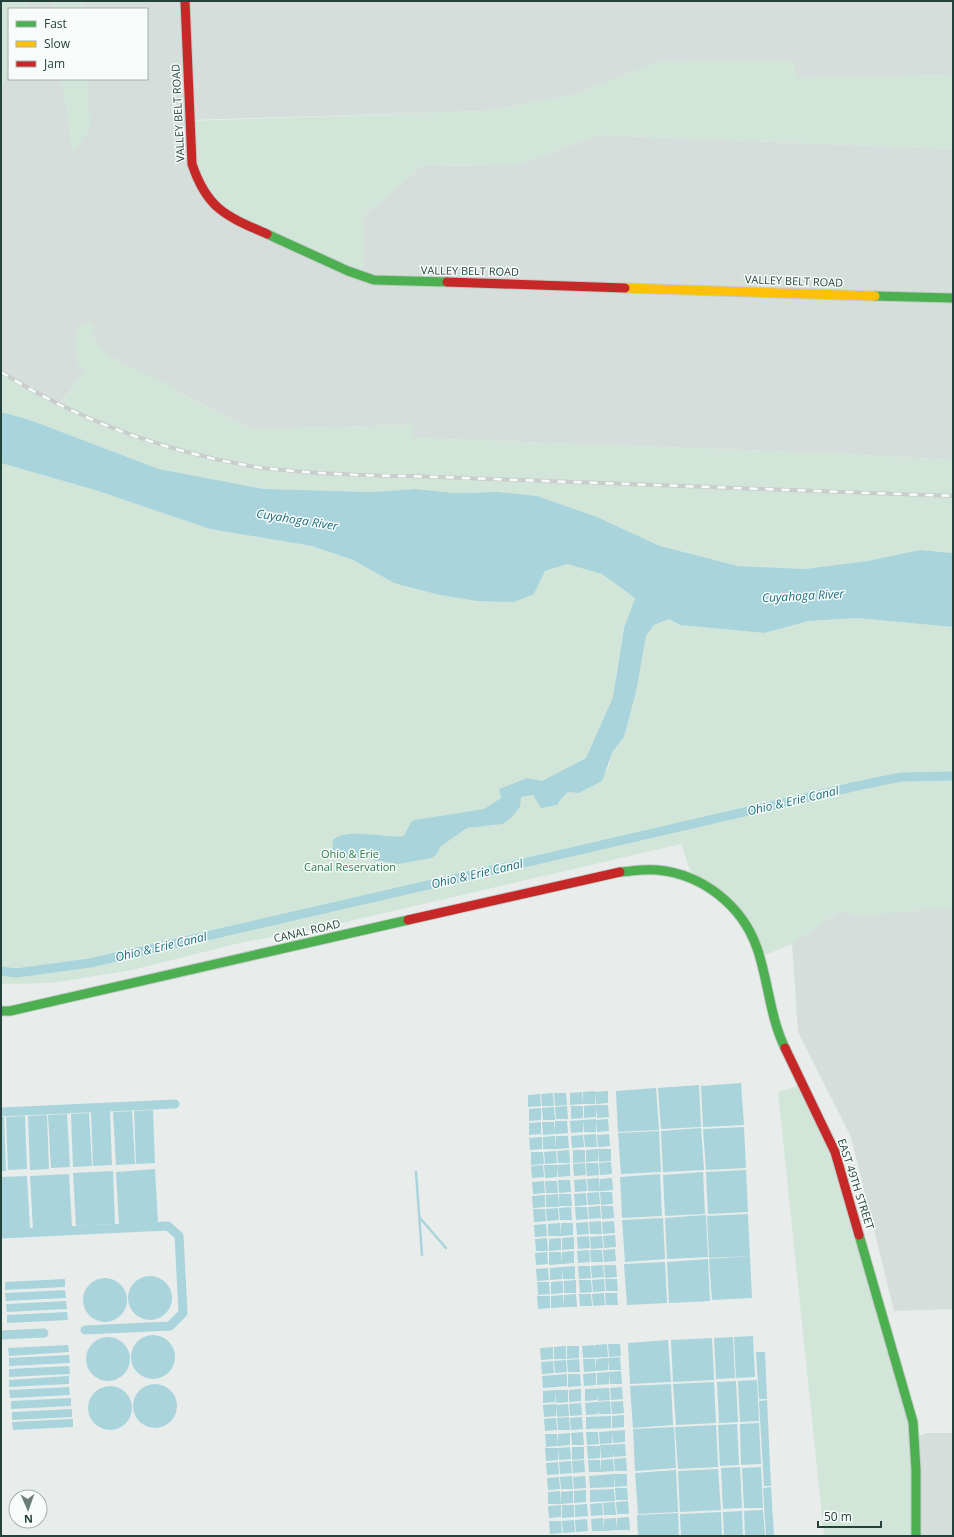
<svg xmlns="http://www.w3.org/2000/svg" width="954" height="1537" viewBox="0 0 954 1537" font-family="'Open Sans',sans-serif">
<style>
.built{fill:#d6dedb}
.green{fill:#d1e6d8}
.water{fill:#a9d4db}
.lines{fill:none;stroke-linecap:round;stroke-linejoin:round}
.stream{stroke:#a9d4db;stroke-width:2.5}
.canal{stroke:#a9d4db;stroke-width:9}
.fast-casing{stroke:#c3cbc8;stroke-width:11}
.slow-casing{stroke:#c3cbc8;stroke-width:11}
.jam-casing{stroke:#c3cbc8;stroke-width:11}
.fast{stroke:#4caf50;stroke-width:9}
.slow{stroke:#ffc107;stroke-width:9}
.jam{stroke:#c62828;stroke-width:9}
.rail-casing{stroke:#c9cdcc;stroke-width:4}
.rail{stroke:#f7fbf9;stroke-width:2.5;stroke-dasharray:8;stroke-linecap:butt}
.labels{text-anchor:middle;stroke-width:3;stroke-linejoin:round;paint-order:stroke}
.street-label{font-size:11px;fill:#24423a;stroke:#f7fbf9}
.park-label{font-size:11px;fill:#2d7a4b;stroke:#f7fbf9}
.water-label{font-size:12px;font-style:italic;fill:#1c6f80;stroke:#f7fbf9}
</style>
<rect width="100%" height="100%" fill="#e8edeb"/>
<g class="built">
<path d="M25,1H953V75L795,78L793,60L659,62L574,95L485,111L190,120L362,275L364,215L422,166L517,165L598,135L953,149V460L826,453L413,438V425L250,429L101,352L59,404L32,391L1,372V90L9,71V79H147V9H27L28,6Z"/>
<path d="M947,908L953,909V1309L894,1311L851,1137L798,1032L792,944L838,912Z"/>
<path d="M926,1433H953V1536H915L914,1439Z"/>
</g>
<g class="green">
<path d="M1,1H25L28,6L27,9H9V71L1,90Z"/>
<rect x="53" y="1" width="31" height="8"/>
<path d="M794,60L795,78L953,75V149L598,135L517,165L422,166L364,215L362,276L229,217L198,184L190,121L485,111L574,95L659,62Z"/>
<path d="M62,79H87L90,130L72,151Z"/>
<path d="M86,323H92C89,356 132,367 156,378C162,381 170,384 174,390L250,429L413,425L414,438L826,453L953,460V553L920,550L867,561L805,569L738,566L660,546L597,517L537,496L498,492L455,493L415,489L373,492L264,489L159,469L30,420L1,412V372L32,391L60,404L84,372C73,361 75,343 77,328Z"/>
<path d="M1,463L95,490L210,529L312,546L353,560L394,583L534,594L545,571L567,564L603,574L635,598L624,628L616,674V690L586,758L542,781L527,778L499,789L501,798L484,809L412,822L413,860L428,858L437,854L440,847L467,828L503,824L521,797L532,795L538,801L561,799L568,792L579,793L608,769L613,751L624,737L636,692L646,636L654,625L669,619L680,625L764,633L809,621L857,618L953,627V909L947,908L861,916L838,912L792,944L761,957L742,916L694,881L681,844L320,928L244,942L132,970L52,983L1,984Z"/>
<path d="M802,1085L835,1152L913,1422L916,1536H824L778,1092Z"/>
</g>
<g class="water">
<path d="M1,412L30,420L159,469L264,489L373,492L415,489L455,493L498,492L537,496L597,517L660,546L738,566L805,569L867,561L920,550L953,553V627L857,618L809,621L764,633L680,625L669,619L654,625L646,636L636,692L624,737L613,751L602,781L579,793L568,792L561,799L557,805L541,808L533,795L521,797L520,807L511,818L503,824L467,828L440,847L437,854L432,858L398,864L367,859L343,858L332,852L333,840C347,827 384,839 404,836L411,822L415,820L484,809L501,798L499,789L527,778L542,781L586,758L613,697L624,628L635,598L602,574L567,564L545,571L534,594L514,602L477,601L436,594L394,583L353,560L312,546L210,529L95,490L1,463Z"/>
<path d="M741,1083L744,1125L703,1127L701,1086Z"/>
<path d="M699,1085L701,1127L661,1129L658,1088Z"/>
<path d="M656,1088L659,1130L618,1132L616,1091Z"/>
<path d="M595,1091V1104H583V1092Z"/>
<path d="M608,1091V1103L596,1104L595,1092Z"/>
<path d="M582,1092L583,1104L570,1105V1093Z"/>
<path d="M553,1093L554,1106H542L541,1094Z"/>
<path d="M554,1093H566L567,1105L555,1106Z"/>
<path d="M540,1094L541,1106L528,1107V1095Z"/>
<path d="M596,1105H608L609,1117L597,1118Z"/>
<path d="M596,1105V1117L584,1118V1106Z"/>
<path d="M567,1106L568,1119H556L555,1107Z"/>
<path d="M571,1106H583V1118L571,1119Z"/>
<path d="M554,1107L555,1120H543L542,1108Z"/>
<path d="M541,1108V1120L529,1121V1109Z"/>
<path d="M153,1110L155,1163L136,1164L134,1111Z"/>
<path d="M110,1111L112,1165L93,1166L91,1112Z"/>
<path d="M132,1111L135,1164L116,1165L113,1112Z"/>
<path d="M89,1113L92,1166L73,1167L71,1114Z"/>
<path d="M67,1114L70,1167L51,1168L48,1115Z"/>
<path d="M47,1115L49,1169L30,1170L28,1116Z"/>
<path d="M25,1116L27,1169L8,1170L6,1117Z"/>
<path d="M1,1117H4L6,1171H1Z"/>
<path d="M596,1119V1132H584L583,1120Z"/>
<path d="M608,1119L609,1131L597,1132L596,1120Z"/>
<path d="M583,1120V1132L571,1133L570,1121Z"/>
<path d="M555,1121H567L568,1133L555,1134Z"/>
<path d="M541,1122V1134L529,1135V1123Z"/>
<path d="M542,1122H554L555,1134L543,1135Z"/>
<path d="M744,1127L746,1168L706,1170L703,1129Z"/>
<path d="M701,1128L704,1170L663,1172L661,1131Z"/>
<path d="M659,1131L661,1172L621,1174L618,1133Z"/>
<path d="M596,1134L597,1147H585L584,1135Z"/>
<path d="M609,1134L610,1146L598,1147L597,1135Z"/>
<path d="M583,1135L584,1147L572,1148L571,1136Z"/>
<path d="M555,1136L556,1149H543V1137Z"/>
<path d="M556,1136H568L569,1148L556,1149Z"/>
<path d="M542,1137V1149L530,1150L529,1138Z"/>
<path d="M598,1149H611V1161L599,1162Z"/>
<path d="M598,1149V1161L586,1162V1150Z"/>
<path d="M569,1150L570,1163H558L557,1151Z"/>
<path d="M573,1150H585V1162L573,1163Z"/>
<path d="M556,1151L557,1163L545,1164L544,1152Z"/>
<path d="M531,1152H543L544,1164L531,1165Z"/>
<path d="M611,1162L612,1174L600,1175L599,1163Z"/>
<path d="M585,1163L586,1175L574,1176L573,1164Z"/>
<path d="M586,1163H598L599,1175L587,1176Z"/>
<path d="M570,1164V1176L558,1177L557,1165Z"/>
<path d="M543,1165L544,1177L532,1178L531,1166Z"/>
<path d="M544,1165H557V1177L545,1178Z"/>
<path d="M155,1169L158,1222L119,1225L116,1172Z"/>
<path d="M746,1170L748,1212L708,1214L706,1172Z"/>
<path d="M113,1171L115,1224L76,1226L73,1173Z"/>
<path d="M703,1172L705,1214L665,1216L663,1175Z"/>
<path d="M69,1174L72,1227L33,1229L30,1176Z"/>
<path d="M660,1174L662,1216L622,1218L620,1177Z"/>
<path d="M27,1176L30,1229L1,1230V1177Z"/>
<path d="M599,1178L600,1191H588L587,1179Z"/>
<path d="M612,1178L613,1190L600,1191V1179Z"/>
<path d="M586,1179L587,1191L575,1192L574,1180Z"/>
<path d="M558,1180H570L571,1192L559,1193Z"/>
<path d="M544,1181L545,1193L533,1194L532,1182Z"/>
<path d="M545,1181H557L558,1193H546Z"/>
<path d="M599,1192L600,1204L588,1205L587,1193Z"/>
<path d="M600,1192H612L613,1204L601,1205Z"/>
<path d="M586,1193L587,1205L575,1206L574,1194Z"/>
<path d="M558,1194L559,1207H546V1195Z"/>
<path d="M559,1194H571L572,1206H559Z"/>
<path d="M545,1195V1207L533,1208L532,1196Z"/>
<path d="M600,1206L601,1218L589,1219L588,1207Z"/>
<path d="M601,1206H613L614,1218L602,1219Z"/>
<path d="M571,1207L572,1220H560L559,1208Z"/>
<path d="M575,1207H587L588,1219L576,1220Z"/>
<path d="M558,1208L559,1220L547,1221L546,1209Z"/>
<path d="M533,1209H545L546,1221L534,1222Z"/>
<path d="M748,1214L750,1256L709,1258L707,1216Z"/>
<path d="M706,1215L708,1257L667,1259L665,1218Z"/>
<path d="M663,1218L665,1259L625,1262L622,1220Z"/>
<path d="M601,1221L602,1234H590L589,1222Z"/>
<path d="M614,1221L615,1233L603,1234L602,1222Z"/>
<path d="M588,1222L589,1234L577,1235L576,1223Z"/>
<path d="M560,1223L561,1236H548V1224Z"/>
<path d="M561,1223H573V1235L561,1236Z"/>
<path d="M546,1224L547,1236L535,1237L534,1225Z"/>
<path d="M615,1235L616,1247L604,1248L603,1236Z"/>
<path d="M589,1236L590,1248L578,1249L577,1237Z"/>
<path d="M602,1236L603,1248L591,1249L590,1237Z"/>
<path d="M574,1237V1249L562,1250V1238Z"/>
<path d="M547,1238L548,1251H536L535,1239Z"/>
<path d="M561,1238V1250L549,1251V1239Z"/>
<path d="M615,1249L616,1261L604,1262L603,1250Z"/>
<path d="M589,1250L590,1262L578,1263L577,1251Z"/>
<path d="M590,1250H602L603,1262H591Z"/>
<path d="M574,1251V1263L562,1264V1252Z"/>
<path d="M547,1252L548,1264L536,1265L535,1253Z"/>
<path d="M549,1252H561L562,1264L549,1265Z"/>
<path d="M750,1256L752,1298L712,1300L709,1259Z"/>
<path d="M708,1259L710,1301L669,1303L667,1262Z"/>
<path d="M665,1262L667,1303L627,1305L624,1264Z"/>
<path d="M603,1265L604,1277L592,1278L591,1266Z"/>
<path d="M604,1265H616L617,1277L605,1278Z"/>
<path d="M575,1266V1279H563L562,1267Z"/>
<path d="M578,1266H590L591,1278L579,1279Z"/>
<path d="M562,1267V1279L550,1280V1268Z"/>
<path d="M548,1268L549,1280L537,1281L536,1269Z"/>
<circle cx="150" cy="1298" r="22"/>
<circle cx="105" cy="1300" r="22"/>
<path d="M65,1279V1287L5,1290V1282Z"/>
<path d="M604,1279L605,1291L593,1292L592,1280Z"/>
<path d="M605,1279H617L618,1291H606Z"/>
<path d="M576,1280V1293H564V1281Z"/>
<path d="M579,1280H591L592,1292L580,1293Z"/>
<path d="M563,1281V1293L551,1294V1282Z"/>
<path d="M537,1282H549L550,1294L538,1295Z"/>
<path d="M65,1290L66,1298L6,1301L5,1293Z"/>
<path d="M604,1293L605,1305L593,1306L592,1294Z"/>
<path d="M605,1293H617L618,1305H606Z"/>
<path d="M576,1294L577,1307H564V1295Z"/>
<path d="M579,1294H591L592,1306H580Z"/>
<path d="M563,1295L564,1307L551,1308V1296Z"/>
<path d="M537,1296H550V1308L538,1309Z"/>
<path d="M66,1301L67,1309L7,1312L6,1304Z"/>
<path d="M67,1312L68,1320L7,1323V1315Z"/>
<circle cx="153" cy="1357" r="22"/>
<path d="M753,1336L755,1377L736,1378L734,1337Z"/>
<path d="M733,1337L735,1378L716,1379L714,1338Z"/>
<circle cx="108" cy="1359" r="22"/>
<path d="M712,1338L714,1380L673,1382L671,1340Z"/>
<path d="M668,1340L671,1382L630,1384L628,1343Z"/>
<path d="M607,1344L608,1357L583,1358L582,1346L594,1345L595,1348V1345Z"/>
<path d="M608,1344H620L621,1356L609,1357Z"/>
<path d="M68,1345L69,1352L9,1356L8,1348Z"/>
<path d="M566,1346V1359H554V1347Z"/>
<path d="M567,1346H579V1358L567,1359Z"/>
<path d="M553,1347V1359L541,1360L540,1348Z"/>
<path d="M756,1352H765L767,1399H759Z"/>
<path d="M69,1355L70,1363L9,1366V1358Z"/>
<path d="M620,1357L621,1370H609L608,1358Z"/>
<path d="M608,1358V1370L596,1371V1359Z"/>
<path d="M579,1359L580,1372H568L567,1360Z"/>
<path d="M583,1359H595L596,1371L584,1372Z"/>
<path d="M566,1360L567,1372L555,1373L554,1361Z"/>
<path d="M553,1361L554,1373L542,1374L541,1362Z"/>
<path d="M69,1366L70,1374L9,1377V1369Z"/>
<path d="M621,1371L622,1384H610L609,1372Z"/>
<path d="M609,1372V1384L597,1385V1373Z"/>
<path d="M596,1373V1385L584,1386L583,1374Z"/>
<path d="M567,1374V1386L543,1388L542,1376Z"/>
<path d="M568,1374H580L581,1386L568,1387Z"/>
<path d="M69,1376V1384L9,1387V1380Z"/>
<path d="M757,1380L759,1421L740,1422L738,1381Z"/>
<path d="M736,1381L738,1422L719,1423L717,1382Z"/>
<path d="M714,1382L716,1423L676,1425L673,1384Z"/>
<path d="M671,1384L673,1425L633,1428L630,1386Z"/>
<circle cx="155" cy="1406" r="22"/>
<circle cx="110" cy="1408" r="22"/>
<path d="M69,1387L70,1395L10,1398L9,1390Z"/>
<path d="M622,1387L623,1399L611,1400L610,1388Z"/>
<path d="M609,1388L610,1400L598,1401V1397L597,1400L585,1401V1389Z"/>
<path d="M581,1389V1401L569,1402V1390Z"/>
<path d="M555,1390H568V1402L556,1403Z"/>
<path d="M555,1390V1402L543,1403V1391Z"/>
<path d="M71,1398V1406L11,1409V1401Z"/>
<path d="M767,1400L771,1486H764L759,1401Z"/>
<path d="M610,1401L611,1414H599L598,1410V1414L586,1415L585,1403Z"/>
<path d="M623,1401L624,1413L612,1414L611,1402Z"/>
<path d="M581,1403L582,1415L570,1416L569,1404Z"/>
<path d="M556,1404V1416L544,1417L543,1405Z"/>
<path d="M568,1404L569,1416L557,1417L556,1405Z"/>
<path d="M72,1409V1417L12,1420V1412Z"/>
<path d="M624,1415V1427L612,1428V1416Z"/>
<path d="M611,1416V1428L586,1429V1417Z"/>
<path d="M569,1417L570,1430H558L557,1418Z"/>
<path d="M582,1417L583,1429L571,1430L570,1418Z"/>
<path d="M556,1418L557,1430L545,1431L544,1419Z"/>
<path d="M73,1419V1427L13,1430L12,1422Z"/>
<path d="M759,1423L761,1464L741,1465L740,1424Z"/>
<path d="M737,1424L739,1465L720,1466L718,1425Z"/>
<path d="M716,1425L718,1467L678,1469L675,1427Z"/>
<path d="M674,1427L676,1468L635,1471L633,1429Z"/>
<path d="M625,1430V1442L613,1443L612,1431Z"/>
<path d="M612,1431V1443L600,1444L599,1432Z"/>
<path d="M583,1432L584,1445H572L571,1433Z"/>
<path d="M586,1432H598L599,1444L587,1445Z"/>
<path d="M570,1433V1445L558,1446V1434Z"/>
<path d="M545,1434H557L558,1446L546,1447Z"/>
<path d="M625,1444L626,1456L614,1457L613,1453V1457L601,1458L600,1445Z"/>
<path d="M587,1446H600V1458L588,1459Z"/>
<path d="M570,1447L571,1459L559,1460L558,1448Z"/>
<path d="M572,1447H584V1459L572,1460Z"/>
<path d="M545,1448H558V1460L546,1461Z"/>
<path d="M626,1458L627,1471H615L614,1459Z"/>
<path d="M613,1459L614,1471L601,1472V1460Z"/>
<path d="M584,1460L585,1472L573,1473L572,1461Z"/>
<path d="M588,1460H600L601,1472H589Z"/>
<path d="M571,1461L572,1473L560,1474L559,1462Z"/>
<path d="M558,1462L559,1474L547,1475L546,1463Z"/>
<path d="M740,1467L742,1508L723,1509L721,1468Z"/>
<path d="M761,1467L763,1508H744L742,1468Z"/>
<path d="M718,1469L721,1510L680,1512L678,1471Z"/>
<path d="M676,1470L678,1512L638,1514L635,1473Z"/>
<path d="M614,1474H627V1486L615,1487Z"/>
<path d="M614,1474V1487L590,1488L589,1476Z"/>
<path d="M572,1476L573,1489H561L560,1477Z"/>
<path d="M585,1476L586,1488L574,1489L573,1477Z"/>
<path d="M559,1477L560,1489L548,1490L547,1478Z"/>
<path d="M771,1487L774,1536H766L763,1488Z"/>
<path d="M615,1488H627L628,1500H616Z"/>
<path d="M614,1489L615,1501L590,1502V1490Z"/>
<path d="M586,1490V1502L574,1503V1491Z"/>
<path d="M560,1491L561,1504H548V1492Z"/>
<path d="M573,1491V1503L561,1504V1492Z"/>
<path d="M628,1501L629,1514H617L616,1502Z"/>
<path d="M615,1502L616,1515H604L603,1503Z"/>
<path d="M602,1503L603,1515L591,1516L590,1504Z"/>
<path d="M587,1504L588,1516L575,1517V1505Z"/>
<path d="M561,1505V1517L549,1518L548,1506Z"/>
<path d="M562,1505H574V1517L562,1518Z"/>
<path d="M763,1510L765,1536H745L744,1511Z"/>
<path d="M742,1511L743,1536H724L723,1512Z"/>
<path d="M721,1512L722,1536H681L680,1514Z"/>
<path d="M678,1513L679,1536H638L637,1515Z"/>
<path d="M629,1517L630,1530H617V1518Z"/>
<path d="M603,1518L604,1531H592L591,1519Z"/>
<path d="M616,1518L617,1530L604,1531V1519Z"/>
<path d="M587,1519L588,1531L576,1532L575,1520Z"/>
<path d="M574,1520L575,1532L563,1533L562,1521Z"/>
<path d="M549,1521H561L562,1533L550,1534Z"/>
</g>
<g class="lines">
<g class="stream">
<path d="M416,1172L422,1255"/>
<path d="M420,1218L446,1248"/>
</g>
<g class="canal">
<path d="M1,971L16,973L90,963L857,786L901,777L953,776"/>
<path d="M1,1112L175,1104"/>
<path d="M1,1234L168,1226L179,1236L183,1313L170,1326L85,1330"/>
<path d="M1,1335L44,1333"/>
</g>
<defs>
<g id="fast">
<path d="M267,234L348,271L374,280L447,282"/>
<path d="M875,296L953,298"/>
<path d="M620,872C632,871 645,869 657,870C702,874 742,905 757,948C768,979 770,1018 785,1048"/>
<path d="M1,1011H10L408,920"/>
<path d="M859,1235L913,1422L916,1470V1536"/>
</g>
<path id="slow" d="M625,288L875,296"/>
<g id="jam">
<path d="M185,1L192,164C207,209 226,216 267,234"/>
<path d="M447,282L625,288"/>
<path d="M408,920L620,872"/>
<path d="M785,1048L835,1152L859,1235"/>
</g>
</defs>
<use href="#fast" class="fast-casing"/>
<use href="#slow" class="slow-casing"/>
<use href="#jam" class="jam-casing"/>
<use href="#fast" class="fast"/>
<use href="#slow" class="slow"/>
<use href="#jam" class="jam"/>
<defs>
<path id="rail" d="M1,372C78,420 160,450 250,466C263,469 278,469 292,471C332,474 371,476 410,476L953,496"/>
</defs>
<use href="#rail" class="rail-casing"/>
<use href="#rail" class="rail"/>
</g>
<g class="labels">
<g class="street-label">
<text transform="translate(178 113) rotate(-93)" y="4">VALLEY BELT ROAD</text>
<text transform="translate(470 271) rotate(1)" y="4">VALLEY BELT ROAD</text>
<text transform="translate(794 281) rotate(2)" y="4">VALLEY BELT ROAD</text>
<text transform="translate(307 931) rotate(-13)" y="4">CANAL ROAD</text>
<text transform="translate(856 1184) rotate(72)" y="4">EAST 49TH STREET</text>
</g>
<g class="park-label">
<text x="350" y="858">Ohio &amp; Erie<tspan x="350" dy="13">Canal Reservation</tspan></text>
</g>
<g class="water-label">
<text transform="translate(297 520) rotate(9)" y="4">Cuyahoga River</text>
<text transform="translate(803 596) rotate(-3)" y="4">Cuyahoga River</text>
<text transform="translate(793 801) rotate(-13)" y="4">Ohio &amp; Erie Canal</text>
<text transform="translate(477 874) rotate(-13)" y="4">Ohio &amp; Erie Canal</text>
<text transform="translate(161 947) rotate(-13)" y="4">Ohio &amp; Erie Canal</text>
</g>
</g>
<rect width="954" height="1537" fill="none" stroke="#24423a" stroke-width="4"/>
<rect x="8" y="8" width="140" height="72" fill="#f7fbf9" stroke="#a3b1ad"/>
<rect x="16" y="21" width="20" height="6" fill="#4caf50" stroke="#a3b1ad"/>
<text x="44" y="28" font-size="12" fill="#24423a">Fast</text>
<rect x="16" y="41" width="20" height="6" fill="#ffc107" stroke="#a3b1ad"/>
<text x="44" y="48" font-size="12" fill="#24423a">Slow</text>
<rect x="16" y="61" width="20" height="6" fill="#c62828" stroke="#a3b1ad"/>
<text x="44" y="68" font-size="12" fill="#24423a">Jam</text>
<g transform="translate(28 1509) rotate(178)"><circle r="19" fill="#f7fbf9" stroke="#a3b1ad"/>
<path d="M0-3L7 15L0 10L-7 15Z" fill="#697e78"/>
<text y="-6" font-size="11" font-weight="bold" text-anchor="middle" fill="#24423a">N</text>
</g>
<path d="M818 1521v6h63v-6" fill="none" stroke="#24423a" stroke-width="2"/>
<text x="824" y="1521" font-size="12" fill="#24423a" stroke="#f7fbf9" stroke-width="3" paint-order="stroke">50 m</text>
</svg>
